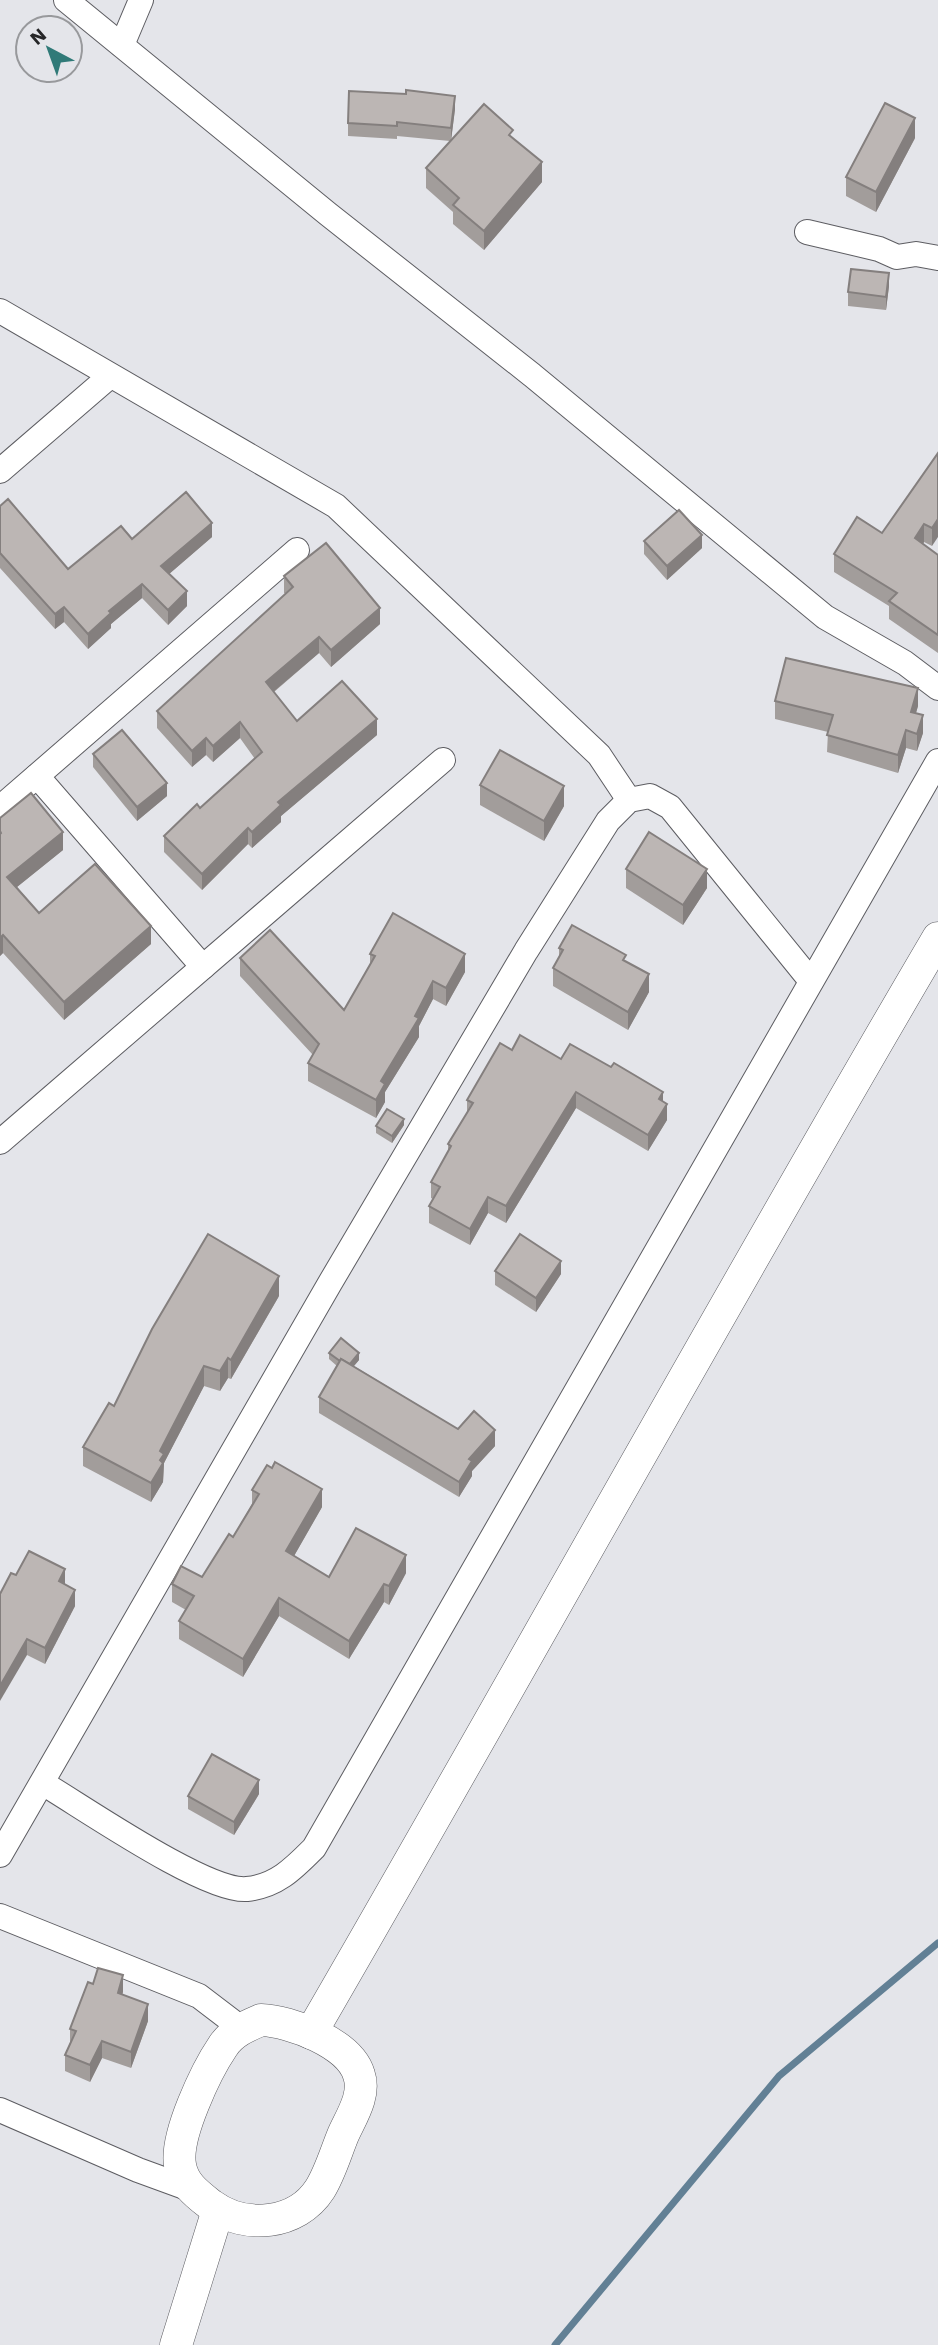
<svg xmlns="http://www.w3.org/2000/svg" width="938" height="2345" viewBox="0 0 938 2345" font-family="'Work Sans',sans-serif">
<style>
.lines{fill:none;stroke-linecap:round;stroke-linejoin:round}
.stream{stroke:#628095;stroke-width:7}
.minor-casing{stroke:#5d5d62;stroke-width:26}
.tertiary-casing{stroke:#5d5d62;stroke-width:33}
.minor{stroke:#fff;stroke-width:24}
.tertiary{stroke:#fff;stroke-width:32}
.wall{fill:#a29d9b}
.shaded-wall{fill:#847f7e}
.building{fill:#bcb6b4;stroke:#847f7e;stroke-width:2}
</style>
<rect width="100%" height="100%" fill="#e4e5ea"/>
<g class="lines">
<path class="stream" d="M555,2345L779,2076L938,1943"/>
<defs>
<g id="minor">
<path d="M66,0L328,214L532,375L825,617L905,663L938,688"/>
<path d="M122,45L141,0"/>
<path d="M807,232L879,249L897,257L916,254L938,258"/>
<path d="M0,311L336,506L599,755L629,800"/>
<path d="M0,471L109,377"/>
<path d="M37,776L203,967"/>
<path d="M0,808L297,550"/>
<path d="M0,1142L443,760"/>
<path d="M44,1784C83,1807 207,1893 247,1889C277,1886 294,1868 314,1848L938,761"/>
<path d="M0,1855L330,1283L526,951L608,821L629,800L650,796L670,807L811,981"/>
<path d="M0,1916L199,1996L241,2028"/>
<path d="M0,2110L138,2170L190,2189"/>
</g>
<g id="tertiary">
<path d="M261,2020C290,2021 350,2043 359,2075C366,2095 351,2117 343,2135C336,2152 330,2173 320,2189C297,2225 245,2230 211,2205C197,2194 183,2184 180,2165C175,2136 206,2071 223,2046C232,2032 247,2026 261,2020Z"/>
<path d="M311,2033C522,1669 725,1300 938,938"/>
<path d="M176,2345L218,2210"/>
</g>
</defs>
<use href="#minor" class="minor-casing"/>
<use href="#tertiary" class="tertiary-casing"/>
<use href="#minor" class="minor"/>
<use href="#tertiary" class="tertiary"/>
</g>
<g class="wall">
<path d="M455,109L451,140L513,138L542,182L484,250L453,224V212L426,188V168L450,141L397,136V139L348,136V123Z"/>
<path d="M915,138L876,212L846,196V177Z"/>
<path d="M889,286L886,310L848,306V292Z"/>
<path d="M938,453L932,546L924,542L923,544L938,555V653L889,619V606L834,572V554L882,533Z"/>
<path d="M0,506L68,569L132,539L212,537L169,574L187,606L168,625L142,598L111,624V628L88,649L64,622L55,629L0,568Z"/>
<path d="M644,541L702,548L667,580L644,554Z"/>
<path d="M284,576L380,624L331,667L319,653L274,692L297,721L377,735L281,816V822L252,848L248,844L202,890L164,852V836L200,808L255,759L240,738L213,762L206,755L192,767L157,728V711L286,594L284,593Z"/>
<path d="M775,701L918,706L916,713L923,733L917,751L906,748L898,773L827,752L828,732L775,719Z"/>
<path d="M93,754L167,796L137,821L93,767Z"/>
<path d="M480,785L564,806L544,841L480,805Z"/>
<path d="M0,818L63,850L17,887L39,913L151,944L64,1020L3,953L0,956Z"/>
<path d="M626,869L707,888L683,925L626,888Z"/>
<path d="M559,948L649,992L628,1030L553,986V968L559,957Z"/>
<path d="M370,954L465,972L446,1006L433,999L419,1026V1037L385,1092V1102L376,1118L308,1081V1063L313,1055L240,976V958L344,1010L370,964Z"/>
<path d="M512,1050L561,1059L663,1102L667,1120L648,1151L576,1108L506,1223L488,1213L470,1245L429,1223V1206L433,1199L431,1198V1182L448,1152V1144L467,1113V1100Z"/>
<path d="M404,1125L392,1143L376,1133V1126Z"/>
<path d="M495,1271L561,1274L536,1312L495,1285Z"/>
<path d="M279,1296L231,1379L228,1378L220,1391L204,1386L164,1463L163,1482L151,1502L83,1466V1447L114,1406Z"/>
<path d="M329,1353L359,1360L354,1366L458,1429L495,1446L472,1471V1476L459,1497L319,1413V1397L337,1366L329,1359Z"/>
<path d="M252,1490L322,1507L294,1556L329,1577L406,1573L389,1605L384,1602L349,1659L279,1616L243,1677L179,1639V1621L186,1610L172,1602V1584L202,1577L233,1537L252,1504Z"/>
<path d="M16,1575L65,1585L75,1606L45,1664L27,1655Z"/>
<path d="M259,1794L234,1835L188,1809V1796Z"/>
<path d="M123,1992L122,1994L148,2021L131,2068L102,2058L90,2082L65,2071V2055L70,2043V2029Z"/>
</g>
<g class="shaded-wall">
<path d="M455,96V109L451,141V128Z"/>
<path d="M915,118V138L876,212V192Z"/>
<path d="M542,162V182L484,250V231Z"/>
<path d="M889,273V286L886,310V297Z"/>
<path d="M938,519V537L932,546V528Z"/>
<path d="M212,523V537L161,581V566Z"/>
<path d="M924,524V542L915,556V538Z"/>
<path d="M702,535V548L667,580V566Z"/>
<path d="M142,584V598L111,624V628L88,649V634L109,611Z"/>
<path d="M187,591V606L168,625V610Z"/>
<path d="M64,607V622L55,629V614Z"/>
<path d="M380,608V624L331,667V650Z"/>
<path d="M319,637V653L266,698V682Z"/>
<path d="M918,688V706L911,729V712Z"/>
<path d="M923,715V733L917,751V734Z"/>
<path d="M377,719V735L281,816V822L252,848V832L278,802Z"/>
<path d="M240,722V738L213,762V746Z"/>
<path d="M906,730V748L898,773V755Z"/>
<path d="M206,738V755L192,767V751Z"/>
<path d="M167,783V796L137,821V807Z"/>
<path d="M564,786V806L544,841V821Z"/>
<path d="M248,828V844L202,890V874Z"/>
<path d="M63,832V850L7,895V877Z"/>
<path d="M707,869V888L683,925V905Z"/>
<path d="M151,926V944L64,1020V1002Z"/>
<path d="M3,935V953L0,956V938Z"/>
<path d="M465,954V972L446,1006V988Z"/>
<path d="M649,974V992L628,1030V1012Z"/>
<path d="M433,981V999L419,1026V1037L385,1092V1102L376,1118V1100L381,1081Z"/>
<path d="M576,1092V1108L506,1223V1206Z"/>
<path d="M663,1092V1109L667,1104V1120L648,1151V1135L659,1099Z"/>
<path d="M404,1119V1125L392,1143V1136Z"/>
<path d="M488,1197V1213L470,1245V1229Z"/>
<path d="M561,1261V1274L536,1312V1298Z"/>
<path d="M279,1276V1296L231,1379V1360Z"/>
<path d="M359,1353V1360L347,1374V1367Z"/>
<path d="M228,1358V1378L220,1391V1371Z"/>
<path d="M204,1366V1386L164,1463L163,1482L151,1502V1483L160,1451Z"/>
<path d="M495,1430V1446L472,1471V1476L459,1497V1482L469,1459Z"/>
<path d="M322,1489V1507L286,1570V1551Z"/>
<path d="M406,1555V1573L389,1605V1586Z"/>
<path d="M65,1569V1585L59,1581Z"/>
<path d="M384,1584V1602L349,1659V1641Z"/>
<path d="M75,1590V1606L45,1664V1648Z"/>
<path d="M279,1598V1616L243,1677V1659Z"/>
<path d="M27,1639V1655L0,1701V1686Z"/>
<path d="M259,1780V1794L234,1835V1822Z"/>
<path d="M123,1975V1992L118,2010V1993Z"/>
<path d="M148,2004V2021L131,2068V2052Z"/>
<path d="M102,2041V2058L90,2082V2065Z"/>
</g>
<g class="building">
<path d="M406,90L455,96L451,128L397,122V126L348,123L349,91L406,94Z"/>
<path d="M885,103L915,118L876,192L846,177Z"/>
<path d="M484,104L513,130L509,135L542,162L484,231L453,205L459,198L426,168Z"/>
<path d="M851,269L889,273L886,297L848,292Z"/>
<path d="M938,453V519L932,528L924,524L915,538L938,555V635L889,601L897,593L834,554L857,517L882,533Z"/>
<path d="M186,492L212,523L161,566L187,591L168,610L142,584L109,611L111,613L88,634L64,607L55,614L0,553V506L8,499L68,569L121,526L132,539Z"/>
<path d="M679,510L702,535L667,566L644,541Z"/>
<path d="M326,543L380,608L331,650L319,637L266,682L297,721L342,681L377,719L278,802L281,805L252,832L248,828L202,874L164,836L197,804L200,808L262,752L240,722L213,746L206,738L192,751L157,711L293,587L284,576Z"/>
<path d="M786,658L918,688L911,712L923,715L917,734L906,730L898,755L827,735L833,715L775,701Z"/>
<path d="M122,730L167,783L137,807L93,754Z"/>
<path d="M500,750L564,786L544,821L480,785Z"/>
<path d="M31,793L63,832L7,877L39,913L95,864L151,926L64,1002L3,935L0,938V834L1,833L0,831V818Z"/>
<path d="M649,832L707,869L683,905L626,869Z"/>
<path d="M393,913L465,954L446,988L433,981L415,1016L419,1018L381,1081L385,1084L376,1100L308,1063L319,1044L240,958L270,930L344,1010L375,956L370,954Z"/>
<path d="M572,925L626,955L623,960L649,974L628,1012L553,968L563,950L559,948Z"/>
<path d="M520,1035L561,1059L570,1044L611,1067L614,1063L663,1092L659,1099L667,1104L648,1135L576,1092L506,1206L488,1197L470,1229L429,1206L440,1187L431,1182L451,1146L448,1144L473,1103L467,1100L500,1043L512,1050Z"/>
<path d="M387,1109L404,1119L392,1136L376,1126Z"/>
<path d="M208,1234L279,1276L231,1360L228,1358L220,1371L204,1366L160,1451L164,1454L160,1460L163,1463L151,1483L83,1447L109,1403L114,1406L152,1329Z"/>
<path d="M520,1234L561,1261L536,1298L495,1271Z"/>
<path d="M341,1338L359,1353L350,1364L341,1359L340,1361L329,1353Z"/>
<path d="M341,1359L458,1429L474,1411L495,1430L469,1459L472,1461L459,1482L319,1397Z"/>
<path d="M275,1462L322,1489L286,1551L329,1577L356,1528L406,1555L389,1586L384,1584L349,1641L279,1598L243,1659L179,1621L194,1596L172,1584L181,1566L202,1577L229,1534L233,1537L259,1494L252,1490L267,1465L272,1468Z"/>
<path d="M29,1551L65,1569L59,1581L75,1590L45,1648L27,1639L0,1686V1594L11,1573L16,1575Z"/>
<path d="M212,1754L259,1780L234,1822L188,1796Z"/>
<path d="M98,1968L123,1975L118,1993L148,2004L131,2052L102,2041L90,2065L65,2055L76,2031L70,2029L88,1982L93,1984Z"/>
</g>
<g transform="translate(49 49) rotate(319)"><circle r="33" fill="#e4e5ea" stroke="#98999c" stroke-width="2"/>
<path d="M0-5L12 26L0 18L-12 26Z" fill="#307a78"/>
<text y="-10" font-size="19" font-weight="bold" text-anchor="middle" fill="#262628">N</text>
</g>
</svg>
